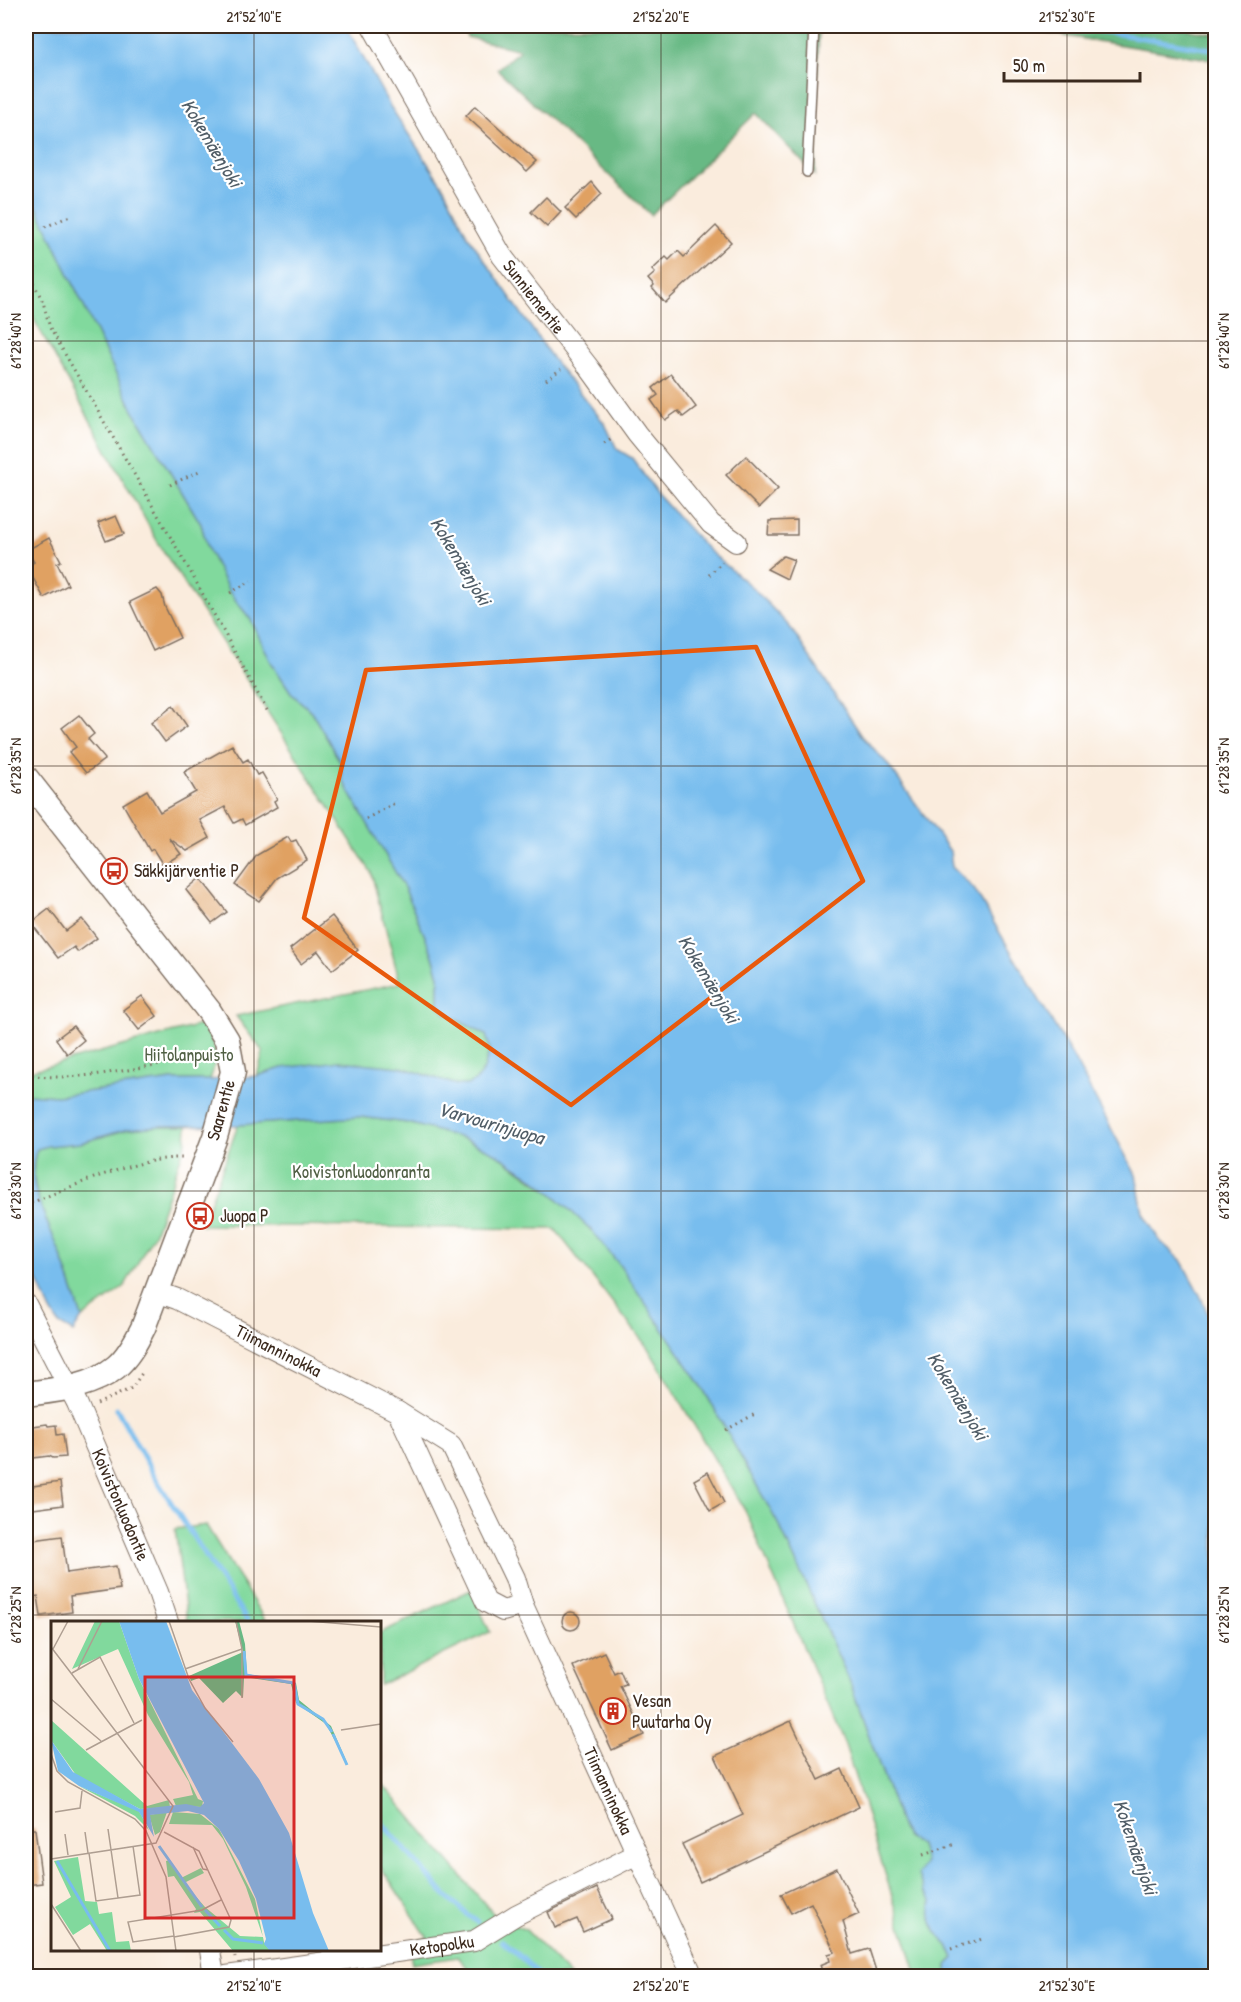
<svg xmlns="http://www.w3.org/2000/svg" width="1241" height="2002" viewBox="0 0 1241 2002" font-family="'Patrick Hand',sans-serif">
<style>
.green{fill:#81d99d;stroke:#5e825e;stroke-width:1.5}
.forest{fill:#68b984;stroke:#527251;stroke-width:1.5}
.water{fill:#78bdee;stroke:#5a7486;stroke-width:1.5}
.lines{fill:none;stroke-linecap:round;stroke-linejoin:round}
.stream{stroke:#78bdee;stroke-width:5}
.building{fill:#e0a162}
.service-casing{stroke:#7e6e61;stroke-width:12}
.minor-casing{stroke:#7e6e61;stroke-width:22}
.tertiary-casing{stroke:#7e6e61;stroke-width:27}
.path{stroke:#7e6e61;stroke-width:3;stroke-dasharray:1.5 4.5;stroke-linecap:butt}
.service{stroke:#fff;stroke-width:9}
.minor{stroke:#fff;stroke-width:20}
.tertiary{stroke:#fff;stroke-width:24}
.marked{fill:none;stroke:#e8590c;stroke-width:4.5;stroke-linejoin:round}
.ticks{fill:none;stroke:#3b2a1e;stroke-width:1.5;stroke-opacity:0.45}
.labels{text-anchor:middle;stroke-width:4.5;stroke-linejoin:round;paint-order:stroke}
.street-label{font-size:18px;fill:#3b2a1e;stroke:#fff}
.poi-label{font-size:18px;fill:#3b2a1e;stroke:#fff;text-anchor:start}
.park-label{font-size:18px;fill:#505f44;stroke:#fff}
.water-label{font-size:20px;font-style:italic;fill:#505d67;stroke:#fff}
.inset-river{fill:none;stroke:#78bdee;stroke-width:3}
.inset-road{fill:none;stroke:#ae9e91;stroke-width:1.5}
.view{fill:#d62828;fill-opacity:0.15;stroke:#d62828;stroke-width:3}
.inset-edge{fill:none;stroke:#3b2a1e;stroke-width:3}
.neatline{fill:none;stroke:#3b2a1e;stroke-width:2}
.ticks-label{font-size:15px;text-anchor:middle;fill:#3b2a1e}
</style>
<rect width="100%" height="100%" fill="#fff"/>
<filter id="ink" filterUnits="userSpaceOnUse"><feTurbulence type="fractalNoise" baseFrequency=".0167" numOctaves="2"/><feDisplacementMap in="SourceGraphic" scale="12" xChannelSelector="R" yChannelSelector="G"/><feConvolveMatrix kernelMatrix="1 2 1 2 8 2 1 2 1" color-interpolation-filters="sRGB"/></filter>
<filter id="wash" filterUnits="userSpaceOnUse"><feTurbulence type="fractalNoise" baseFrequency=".008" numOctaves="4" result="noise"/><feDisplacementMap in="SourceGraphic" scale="24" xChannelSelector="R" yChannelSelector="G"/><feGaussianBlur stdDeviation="1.35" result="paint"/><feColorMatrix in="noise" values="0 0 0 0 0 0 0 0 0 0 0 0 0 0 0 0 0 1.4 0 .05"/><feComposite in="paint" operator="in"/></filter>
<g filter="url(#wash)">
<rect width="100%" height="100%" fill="#faecdd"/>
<g class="green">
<path d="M26,184L134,412L201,524L208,549L230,593L251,620L271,662L292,694L311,711L328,740L340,762L342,779L405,889L432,953L439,976V1005L445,1013L486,1035L490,1049L484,1069L477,1080L468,1085H457L401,1067L282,1068L257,1076L263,1052L236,1016L400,983L371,872L160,546L26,305Z"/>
<path d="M204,1024C216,1048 219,1054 210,1080H172L57,1096L26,1094V1072Z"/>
<path d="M360,1117L408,1123L436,1129L462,1138L495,1153L554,1195L590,1229L619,1263L701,1385L781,1529L850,1682L902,1829L907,1837L920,1845L925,1862L924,1891L932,1901C925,1932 946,1935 954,1958L947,1965L948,1976H917L845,1745L745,1510L648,1348L555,1229L202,1225L238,1125Z"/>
<path d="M160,1126H187L186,1142L155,1232L124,1287L82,1318C74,1293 66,1267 56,1243C44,1214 26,1181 37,1149L48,1146L80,1143L128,1129Z"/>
<path d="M26,1244L29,1249L36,1277L27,1282L26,1278Z"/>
<path d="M206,1525L266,1622H187L175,1529Z"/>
<path d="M471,1590L490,1632L380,1685V1633Z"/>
<path d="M380,1781L497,1918L526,1930L570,1976H475L458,1957L412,1964L408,1942L428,1938L380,1866Z"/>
</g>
<g class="forest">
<path d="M462,26H819L815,175L756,113L651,215L497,69L520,50L467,37Z"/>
<path d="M1003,26H1166L1215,34V60Z"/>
</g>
<path class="water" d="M26,26H346L390,106L444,188L468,236L555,362L605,424L617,449L632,458L659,496L707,549L754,589L790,627L862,736L886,762L950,851L952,867L974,889L1073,1057L1136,1175L1143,1213L1159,1240L1181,1260L1200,1295L1215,1331V1976H948L947,1965L954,1958C946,1935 925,1932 932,1901L924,1891L918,1875L925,1862L920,1845L907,1837L902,1829L850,1682L781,1529L701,1385L618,1263L590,1229L554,1195L534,1179L495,1153L462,1138L408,1123L360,1117L238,1125L160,1126L128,1129L80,1143L48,1146L37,1149C25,1181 44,1214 56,1243C66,1267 74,1293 82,1318L73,1332L59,1324L51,1311L36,1277L29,1249L26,1244V1094L57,1096L172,1080H210L257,1076L282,1068L340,1061L401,1067L457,1085H467L477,1080L484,1069L490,1049L486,1035L445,1013L439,1005V976L432,953L405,889L342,779L340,762L328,740L311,711L292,694L271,662L251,620L230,593L208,549L201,524L134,412L26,184Z"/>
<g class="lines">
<g class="stream">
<path d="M1070,26L1216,50"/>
<path d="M117,1409L156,1479L248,1622"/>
<path d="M380,1821L447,1897L477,1922"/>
<path d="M502,1941L523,1959L540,1976"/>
</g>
</g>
<g id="blocks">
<g class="building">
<path d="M475,106L537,162L527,172L466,116Z"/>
<path d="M592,182L602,194L576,219L565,208Z"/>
<path d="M546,197L561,212L547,227L531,212Z"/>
<path d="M716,226L731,242L665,303L652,288L654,286L648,279L655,273L652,270L666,257L669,260L678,251L684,257Z"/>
<path d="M671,374L696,407L683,417L678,411L665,420L651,400L658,395L653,388Z"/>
<path d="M746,456L778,489L759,508L726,475Z"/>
<path d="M116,516L124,534L106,541L98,523Z"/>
<path d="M797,520V535H768L769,521Z"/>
<path d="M49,538L61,561L57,563L68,585L44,598L27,567L34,562L27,550Z"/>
<path d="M783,556L794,560L787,579L767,569Z"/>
<path d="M157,589L162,595L165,607L180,638L153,651L130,602Z"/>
<path d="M173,706L187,726L165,742L151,723Z"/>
<path d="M79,715L94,734L88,739L105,759L86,773L69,752L76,747L62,728Z"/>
<path d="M232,745L243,762L248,759L257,775L262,773L277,799L274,801L277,807L245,825L242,819L234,823L225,807L200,820L210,838L187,851L169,838L181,854L163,865L153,849L150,851L123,804L147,790L160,812L196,792L184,772Z"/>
<path d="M288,837L291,842L296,840L307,860L277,878L259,901L235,885L257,855Z"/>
<path d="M200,878L227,912L212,923L186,890Z"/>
<path d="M49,909L66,931L82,919L97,938L78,952L74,947L58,958L31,923Z"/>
<path d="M332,916L358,950L332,970L318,951L301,964L290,949Z"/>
<path d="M142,996L157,1016L139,1030L123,1010Z"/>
<path d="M73,1026L84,1040L67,1054L56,1039Z"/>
<path d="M47,1424L48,1426L56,1425L57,1435L63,1434L66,1457L53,1458L49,1456L26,1459V1427Z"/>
<path d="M708,1472L724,1503L710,1511L694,1480Z"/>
<path d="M60,1482L63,1505L26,1510V1487Z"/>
<path d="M62,1536L67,1573L116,1566L120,1589L70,1596L72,1612L41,1616L38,1596L26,1598V1541Z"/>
<circle cx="571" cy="1621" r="9"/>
<path d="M604,1652L614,1673L620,1670L626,1684L620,1686L644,1735L612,1750L573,1666Z"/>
<path d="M791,1721L819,1780L842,1769L859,1807L700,1882L682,1844L743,1815L715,1756Z"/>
<path d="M26,1829H35L42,1883L26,1885Z"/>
<path d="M837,1868L859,1914L843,1921L852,1954L869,1949L876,1971L873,1972L875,1977H824L820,1965L830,1961L828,1954L835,1952L811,1903L791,1913L781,1894Z"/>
<path d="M597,1888L612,1919L583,1932L577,1919L555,1928L548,1912Z"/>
</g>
</g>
</g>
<g filter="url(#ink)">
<use href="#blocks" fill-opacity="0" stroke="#7e6e61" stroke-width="1.5"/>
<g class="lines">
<defs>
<path id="service" d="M807,172L814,26"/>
<g id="minor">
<path id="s1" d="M372,26L502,256L590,369L637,434L711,524L736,542"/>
<path id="s2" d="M157,1292L177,1299L398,1412L451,1445L515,1578L523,1605L693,1976"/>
<path id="s3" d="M26,1304L77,1403L158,1592L168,1622"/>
<path d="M398,1412L486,1602L503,1611L523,1605"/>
<path d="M210,1950L214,1976"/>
<path id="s4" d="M226,1976L474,1941L516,1915L637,1854"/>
</g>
<path id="tertiary" d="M26,778L209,1011L227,1040L233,1072L215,1137L143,1328C136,1342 128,1357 116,1367C92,1387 55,1390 26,1394"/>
</defs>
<use href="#service" class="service-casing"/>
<use href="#minor" class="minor-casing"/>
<use href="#tertiary" class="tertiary-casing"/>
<g class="path">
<path d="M45,227L70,216"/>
<path d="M26,267L43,302L50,328L190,571L268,712"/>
<path d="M546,380L561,369"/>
<path d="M604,444L612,439"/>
<path d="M170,485L199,471"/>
<path d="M709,575L722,562"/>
<path d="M230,593L251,581"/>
<path d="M366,819L395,803"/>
<path d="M26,1075C89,1083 149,1064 211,1055"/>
<path d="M26,1205C68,1188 140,1156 184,1158"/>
<path d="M97,1404L132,1388L142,1373"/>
<path d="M726,1430L755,1414"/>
<path d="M923,1855L955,1844"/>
<path d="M951,1949L982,1939"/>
<path d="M234,1950L235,1957"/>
</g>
<use href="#service" class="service"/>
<use href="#minor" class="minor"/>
<use href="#tertiary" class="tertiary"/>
</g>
</g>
<path class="marked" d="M756,647L863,881L571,1105L304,918L366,670Z"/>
<path class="ticks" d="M254,26V1622M661,26V1976M1067,26V1976M26,341H1216M26,766H1216M26,1191H1216M26,1615H1216M254,1950V1976"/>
<defs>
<symbol id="bus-ring" viewBox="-11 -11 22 22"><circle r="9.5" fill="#fff" stroke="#c8321e" stroke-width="1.5"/><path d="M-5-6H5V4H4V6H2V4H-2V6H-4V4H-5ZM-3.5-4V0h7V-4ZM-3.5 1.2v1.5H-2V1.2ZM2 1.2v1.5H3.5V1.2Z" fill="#c8321e"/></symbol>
<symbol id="building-ring" viewBox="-11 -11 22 22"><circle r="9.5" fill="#fff" stroke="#c8321e" stroke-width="1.5"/><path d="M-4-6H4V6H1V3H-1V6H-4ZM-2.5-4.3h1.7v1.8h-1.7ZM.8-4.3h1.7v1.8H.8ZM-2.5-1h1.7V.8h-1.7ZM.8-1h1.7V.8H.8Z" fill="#c8321e"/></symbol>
</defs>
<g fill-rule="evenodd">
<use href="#bus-ring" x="99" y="856" width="30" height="30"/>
<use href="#bus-ring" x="185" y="1201" width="30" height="30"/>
<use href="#building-ring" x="598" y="1696" width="30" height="30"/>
</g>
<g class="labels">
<g class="street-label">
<text dy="6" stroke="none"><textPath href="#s1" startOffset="316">Sunniementie</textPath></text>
<text transform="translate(221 1110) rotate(-74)" y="6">Saarentie</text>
<text dy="6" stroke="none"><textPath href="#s2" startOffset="135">Tiimanninokka</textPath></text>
<text dy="6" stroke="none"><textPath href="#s3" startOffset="222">Koivistonluodontie</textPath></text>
<text dy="6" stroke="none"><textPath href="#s2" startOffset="712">Tiimanninokka</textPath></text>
<text dy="6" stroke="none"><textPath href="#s4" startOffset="218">Ketopolku</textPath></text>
</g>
<g class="poi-label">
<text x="134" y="877">Säkkijärventie P</text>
<text x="220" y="1222">Juopa P</text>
<text x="632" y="1707">Vesan<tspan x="632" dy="21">Puutarha Oy</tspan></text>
</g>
<g class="park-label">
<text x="189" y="1061">Hiitolanpuisto</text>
<text x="361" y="1178">Koivistonluodonranta</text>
</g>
<g class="water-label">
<text transform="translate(212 143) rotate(59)" y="7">Kokemäenjoki</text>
<text transform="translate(461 561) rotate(59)" y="7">Kokemäenjoki</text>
<text transform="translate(709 979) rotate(59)" y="7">Kokemäenjoki</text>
<text transform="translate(491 1123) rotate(16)" y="7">Varvourinjuopa</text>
<text transform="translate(958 1396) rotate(59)" y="7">Kokemäenjoki</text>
<text transform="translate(1136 1847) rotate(71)" y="7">Kokemäenjoki</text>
</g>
</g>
<g transform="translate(51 1621)">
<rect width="330" height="330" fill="#faecdd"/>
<path d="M44,0H68L88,58L147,178L152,180L151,186L125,185L122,178L142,174L138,161L97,94L67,28L21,48ZM0,99L96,185L118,179L119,186L89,188L25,154L0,119ZM28,165L88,190L98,209L84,195ZM116,191L109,211L104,214L98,194ZM122,191L149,193L168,208L204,278L213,321L219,330H182L149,291L143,292L145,288L123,255L117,256L115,240L119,239L130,257L150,247L153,252L133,262L154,286L189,315L212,316L195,266L172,218L161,204L118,203ZM27,236L34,280L46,281L48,293L61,291L65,321L78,320L80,330H56L39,303L22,314L4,286L20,276L3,240Z" fill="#81d99d"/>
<path d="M184,0H188L194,23L196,53L245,62L248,79L280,105L297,144L275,103L245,82L240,63L193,56L192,77L185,70L172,82L148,57L140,60L138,55L192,31Z" fill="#68b984"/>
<path d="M68,0H115L141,69L208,158L238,212L262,292L278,330H219L213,323L215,318L205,278L188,240L168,208L153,194L137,190L99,194L103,216L88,191L28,165L7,150L0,119L22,151L89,188L135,183L149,186L153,182L88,58Z" fill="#78bdee"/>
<path class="inset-river" d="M193,30L195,54L243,62L247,83L272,98L281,111M282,113L296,144M108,225L151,286M6,240L59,330M154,289L169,305M173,309L182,318L212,322"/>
<path class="inset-road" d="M118,0L138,58L154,87L182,121M257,0L330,6M0,26L122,185L105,222L0,238M2,28L17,0M191,28V77M27,48L51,0M134,48L191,28L185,0M21,52L49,36L83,102M0,78L50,120M290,109L330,103M35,129L91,99M0,133L6,150L17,161L84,198L95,210L115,256L125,330M4,191L29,187L31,170M57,208L67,277M34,211L37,232M113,211L148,230L180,299L178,306L123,316M14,213L17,234M142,226L152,248L157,249M38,232L45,280L89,274L82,225M0,283L30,330M123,315L82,321L77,301L151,289L170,279"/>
<path class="view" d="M94,56H243V297H94Z"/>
<rect width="330" height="330" class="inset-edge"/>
</g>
<rect width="1241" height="2002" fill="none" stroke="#fff" stroke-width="66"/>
<path d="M1004 72v9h136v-9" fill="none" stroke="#3b2a1e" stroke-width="3"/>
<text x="1013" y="72" font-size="18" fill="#3b2a1e" stroke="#ffffff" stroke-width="4.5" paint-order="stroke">50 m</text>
<rect x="33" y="33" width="1175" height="1936" class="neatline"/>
<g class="ticks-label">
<text x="254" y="22">21°52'10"E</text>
<text x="661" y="22">21°52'20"E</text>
<text x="1067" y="22">21°52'30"E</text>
<text transform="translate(16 341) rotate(-90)" y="5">61°28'40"N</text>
<text transform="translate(1224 341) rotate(-90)" y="5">61°28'40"N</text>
<text transform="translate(16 766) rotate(-90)" y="5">61°28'35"N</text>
<text transform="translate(1224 766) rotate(-90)" y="5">61°28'35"N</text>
<text transform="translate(16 1191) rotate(-90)" y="5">61°28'30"N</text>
<text transform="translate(1224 1191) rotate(-90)" y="5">61°28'30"N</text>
<text transform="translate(16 1615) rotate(-90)" y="5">61°28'25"N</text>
<text transform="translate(1224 1615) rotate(-90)" y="5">61°28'25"N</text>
<text x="254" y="1991">21°52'10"E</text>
<text x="661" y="1991">21°52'20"E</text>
<text x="1067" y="1991">21°52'30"E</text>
</g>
</svg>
